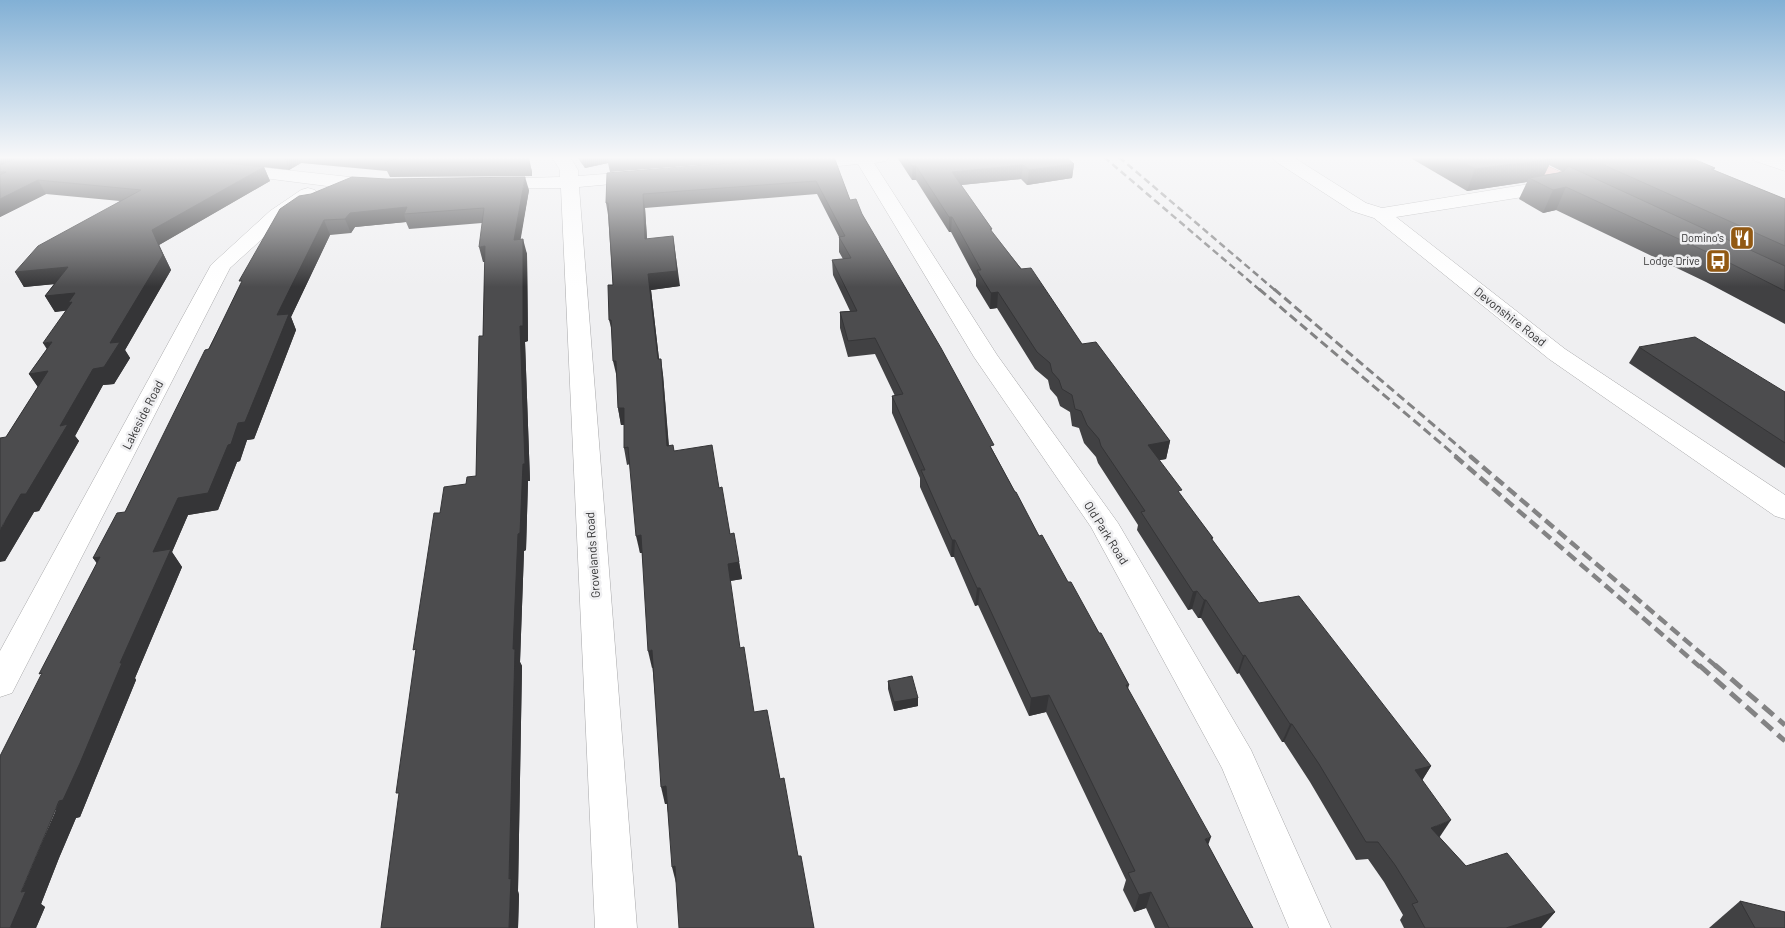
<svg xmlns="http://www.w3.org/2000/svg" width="1785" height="928" viewBox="0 0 1785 928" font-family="Barlow,sans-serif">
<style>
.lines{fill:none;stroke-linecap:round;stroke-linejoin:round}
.minor-casing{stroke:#a8a8aa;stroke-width:1}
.major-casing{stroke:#a6605b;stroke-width:1}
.minor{fill:#fff;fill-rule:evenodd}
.major{fill:#efafaa;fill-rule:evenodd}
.rail-far3{stroke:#838384;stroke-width:2.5;stroke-dasharray:7 4;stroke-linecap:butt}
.rail-far2{stroke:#838384;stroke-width:3;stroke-dasharray:9 4.5;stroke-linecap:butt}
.rail-far1{stroke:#838384;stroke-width:4.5;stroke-dasharray:11 5.5;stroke-linecap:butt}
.rail{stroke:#838384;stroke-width:5;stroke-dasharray:14 7;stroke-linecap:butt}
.wall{fill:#414143;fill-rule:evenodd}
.shaded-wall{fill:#353537}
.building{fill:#4c4c4e;stroke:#353537}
.labels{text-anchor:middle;stroke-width:5;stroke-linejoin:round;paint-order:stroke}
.far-poi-label{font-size:11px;fill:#323233;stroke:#efeff1;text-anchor:end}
.street-label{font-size:12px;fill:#323233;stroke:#efeff1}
</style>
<rect width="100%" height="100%" fill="#efeff1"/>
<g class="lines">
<defs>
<g id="minor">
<path d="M552,157H570L578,170V176L644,171L650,172L653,176L650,180L644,181L579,187L637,928H595L561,188L489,189L483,188L480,184L483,180L489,179L560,177V170Z"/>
<path d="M828,157H889L886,161L874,163L997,355L1118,523L1251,750L1331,928H1289L1222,768L1091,527L974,357L858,164L799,170L793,169L790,165L793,161Z"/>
<path d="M1272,157H1293L1366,203L1382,208L1548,181L1554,183L1557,187L1554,191L1548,193L1396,217L1565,349L1785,495V519L1775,516L1549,359L1374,218L1352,211L1275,161Z"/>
<path d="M1752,157H1777L1785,160V171L1755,161Z"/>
<path d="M230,164L377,180L383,181L386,185L383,189L377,190L327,186L224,173L221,169L224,165Z"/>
<path d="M308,188L315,190L317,194L315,198L284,219L230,268L12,693L0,697V651L211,265L270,211L301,190Z"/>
</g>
<path id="major" d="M1504,157H1527L1592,186L1594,190L1592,194L1585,196L1578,194L1507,161Z"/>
</defs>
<use href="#minor" class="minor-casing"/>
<use href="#major" class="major-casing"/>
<use href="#minor" class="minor"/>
<use href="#major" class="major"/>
<g class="rail-far3">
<path d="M1104,157L1261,291"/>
<path d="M1119,157L1276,291"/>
</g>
<g class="rail-far2">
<path d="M1259,289L1457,457"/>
<path d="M1274,289L1471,457"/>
</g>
<g class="rail-far1">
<path d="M1455,456L1700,667"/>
<path d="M1470,456L1717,667"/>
</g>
<g class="rail">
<path d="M1699,665L1785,741"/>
<path d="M1715,665L1785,725"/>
</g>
</g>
<g class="wall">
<path d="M0,157L264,167L270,181L159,245L171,270L125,350L130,358L114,384L103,385L75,436L79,441L39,511L34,512L5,561L6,437L38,387L29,374L47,349L66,310L55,312L45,296L54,284L24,287L15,272L120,201L46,194L0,217Z"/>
<path d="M178,157H528L532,172V176L390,177L387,171L301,163L289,170Z"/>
<path d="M577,157H834L850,200L862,214L993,451L1015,492L1039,536L1099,633L1129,685L1128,689L1208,845L1253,928H1155L1146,908L1134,912L1123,890L1126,880L1046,712L1029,716L978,605L975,606L954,557H951L920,487V478L892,413V396H895L875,354L848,357L840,328V312L850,311L833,275L832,260L843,259L839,252V237L817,194L645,208L647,239L680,286L651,290L659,359L663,375L669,446L674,451L719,488L730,534L739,562L742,579L730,581L676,882L667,804H665L642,553H640L630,464L627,465L624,448V425H621L618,408L617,377L612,331L609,320L613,285L608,215L606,203L752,161L610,172L608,163L585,168Z"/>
<path d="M897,157H1066L1074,164L1072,178L1027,185L1021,179L961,185L992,229L991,231L1082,344L1170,441L1166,459L1159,460L1180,495L1213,538L1212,540L1259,603L1431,766L1422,780L1439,837L1466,866L1555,912L1541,928H1404L1400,920L1403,915L1384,882L1368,859L1356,860L1310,782L1284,742H1282L1239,673L1237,674L1201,618H1198L1192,609L1188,610L1137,530L1138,525L1098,463L1096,457L1084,443L1079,428L1072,426L1070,412L1060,406L1057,397L1050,389L1048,380L1035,369L997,308L990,309L976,286V279L951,232H949L916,180H912Z"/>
<path d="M1409,157H1689L1715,168L1714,170L1785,199V324L1706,282L1556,210L1543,213L1519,199L1527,182L1467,191ZM1549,165L1563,172L1544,175Z"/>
<path d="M529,190L520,239L527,254L528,341L525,342L530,481H528L526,550L524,551L520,662L522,666L518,891L519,895L518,928L440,513L466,484L476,476L483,336L485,262H483L482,223L409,229L406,222L355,227L351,233L330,235L291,317L296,330L254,439L247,440L240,461L237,462L218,510L188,515L172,552L182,567L135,678L136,680L95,780L80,817L76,818L59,858L41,904L45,907L36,928L97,563L93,558L125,512L280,209Z"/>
<path d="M1639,347L1785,392V468L1629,363Z"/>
<path d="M888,681L918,698V706L894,711L888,689Z"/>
<path d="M1740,901L1785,928H1709Z"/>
</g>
<g class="shaded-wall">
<path d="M0,157H23L0,167Z"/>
<path d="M284,157H298L301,163L289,170Z"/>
<path d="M582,157H609L607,158L608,163L585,168Z"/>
<path d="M529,158L532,172V176L528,162Z"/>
<path d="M1552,159L1542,180L1529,178L1526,182L1467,191L1475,169Z"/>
<path d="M1074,164L1072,178L1027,185L1029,170Z"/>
<path d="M1023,165L1021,179L951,186L952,172Z"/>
<rect x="912" y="166" width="4" height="14"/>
<path d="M264,167L270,181L159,245L171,270L125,350L130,358L114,384L103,385L75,436L79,441L39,511L34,512L5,561L0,562V530L93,369L110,343L152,230Z"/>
<path d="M525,177L529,190L518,255L514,240Z"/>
<path d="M38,180L46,194L0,217V199Z"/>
<path d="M1566,187L1556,210L1543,213L1553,190Z"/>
<path d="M643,194L645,208L648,254L645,239Z"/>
<path d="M407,207L404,214L406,222L355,227L351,233L345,219L350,213Z"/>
<path d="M949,217H952L951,232H949Z"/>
<path d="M324,220L330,235L291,317L296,330L254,439L247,440L240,461L237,462L218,510L188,515L172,552L182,567L135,678L136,680L95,780L80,817L76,818L59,858L41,904L45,907L36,928H10L21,892L42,842L120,663L153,552L178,498L228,445L238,423L277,315Z"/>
<path d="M673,236L680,286L651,290L661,376L658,359L648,274Z"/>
<path d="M523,239L527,254L528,341L525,342L530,481H528L526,550L524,551L520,662L522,666L518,891L519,895L518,928H509L513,649L520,326Z"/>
<path d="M485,246L489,261L483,262L479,247Z"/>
<path d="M68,267L77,282L24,287L15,272Z"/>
<path d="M998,292L997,308L990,309L991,293Z"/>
<path d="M75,293L72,310L55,312L45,296Z"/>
<path d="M52,342L53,359L43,343Z"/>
<path d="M661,359L663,375L670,463L667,446Z"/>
<path d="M613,361H616L617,378Z"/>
<path d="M48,371L40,390L29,374Z"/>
<path d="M618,408H624L628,424L621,425Z"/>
<path d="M1170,441L1166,459L1144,463L1148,445Z"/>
<path d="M641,535L645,552L640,553L636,536Z"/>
<path d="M952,540H955L954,557H951Z"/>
<path d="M100,557L106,576L93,558Z"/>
<path d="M739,562L742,579L730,581L728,564Z"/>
<path d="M977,588H980L978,605L975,606Z"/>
<path d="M1197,591L1192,609L1188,610L1193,592Z"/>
<path d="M1204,600H1206L1201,618H1198Z"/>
<path d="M652,650L656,667L652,668L648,651Z"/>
<path d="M1245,655L1239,673L1237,674L1243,656Z"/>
<path d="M1049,695L1046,712L1029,716L1031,698Z"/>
<path d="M918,698V706L894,711V702Z"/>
<path d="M1290,724H1292L1284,742H1282Z"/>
<path d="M1431,766L1420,784L1415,770Z"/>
<path d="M666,786L670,803L665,804L661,787Z"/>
<path d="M1451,820L1439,838L1431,828Z"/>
<path d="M1211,837L1205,854V839Z"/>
<path d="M675,866L676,883L672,867Z"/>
<path d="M1151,892L1146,908L1134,912L1139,895Z"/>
<path d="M1555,912L1541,928H1506Z"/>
</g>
<g class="building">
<path d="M20,157H175L264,167L152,230L163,255L110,343L120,342L104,367L93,369L60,426L68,424L26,494H21L0,530V438L6,437L48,371L29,374L52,342L43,343L72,302L68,303L75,293L45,296L68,267L15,272L38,246L141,190L38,180L0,199V175L6,172H0V165Z"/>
<path d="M377,157H528L529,158L528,162L385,163L396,159Z"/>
<path d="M607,157H623L607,158Z"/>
<path d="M803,157H834L850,200L856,199L862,214L941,348L994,445L990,446L1015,492H1016L1039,536L1042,535L1068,582H1071L1099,633H1101L1129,685H1126L1211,837L1205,839L1253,928H1169L1151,892L1139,895L1128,873L1135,871L1049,695L1031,698L980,588H977L955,540H952L921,470H925L892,396L903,394L875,338L848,341L840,312L857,311L832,260L851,258L839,237L845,236L816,181L643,194L645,239L673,236L677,271L648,274L658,359H661L667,446L673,445L674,451L712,445L719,488L722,487L730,534L734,533L739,562L728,564L740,648L744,647L754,712L767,710L780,779L784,778L798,856H801L814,928H679L675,866L672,867L666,786L661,787L652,650L648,651L641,535L636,536L628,447L624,448V408H618L616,361H613L611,320H609L608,285H613L608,203H606L607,173Z"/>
<path d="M906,157H1066L1074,164L1029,170L1023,165L952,172L992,229H990L1021,269L1031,268L1082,344L1096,342L1170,441L1148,445L1182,490L1178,491L1213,538H1211L1259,603L1299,596L1431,766L1415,770L1451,820L1431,828L1466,866L1507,853L1555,912L1506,928H1425L1412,904L1418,902L1395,865L1378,842H1366L1319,764L1292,724H1290L1245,655L1243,656L1206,600H1204L1197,591L1193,592L1141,512L1145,511L1101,446L1099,439L1087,425L1081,411L1075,409L1072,395L1062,389L1059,380L1052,372L1050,363L1037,352L998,292L991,293L977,270H981L952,217H949L916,166H912Z"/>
<path d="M1453,157H1548L1552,159L1475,169Z"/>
<path d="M1586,157H1689L1715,168L1711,169L1785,199V246Z"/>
<path d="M1568,166L1785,266V291L1720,258L1566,187L1553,190L1529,178L1558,173L1564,171Z"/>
<path d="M352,177L387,179L525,177L514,240L523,239V326H520L525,464H523L520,533L518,534L513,649H515L509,879L511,878L509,928H381L399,793H396L416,649L413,650L434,513H440L444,487L466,484L467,477L476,476L479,336H483L485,246L479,247L484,208L404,214L407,207L350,213L345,219L324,220L277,315L289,314L245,422L238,423L231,444L228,445L208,493L178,498L153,552L171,549L120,663H122L80,763L63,800L59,801L42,842L21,892L26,891L10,928H0V756L42,673L39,674L100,557L93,558L117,513L125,512L205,350L209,349L242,281H239L280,209L299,196L311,194Z"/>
<path d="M1695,337L1785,392V443L1639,347Z"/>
<path d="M912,676L918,698L894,702L888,681Z"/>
<path d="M1740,901L1785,912V928H1755Z"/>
</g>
<linearGradient id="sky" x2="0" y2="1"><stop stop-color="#82b0d5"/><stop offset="0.55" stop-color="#f8f8f9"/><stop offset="1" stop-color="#f8f8f9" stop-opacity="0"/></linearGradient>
<rect width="1785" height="287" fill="url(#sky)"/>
<defs>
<symbol id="restaurant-square" viewBox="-11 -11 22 22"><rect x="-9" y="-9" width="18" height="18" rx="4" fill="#925913" stroke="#efeff1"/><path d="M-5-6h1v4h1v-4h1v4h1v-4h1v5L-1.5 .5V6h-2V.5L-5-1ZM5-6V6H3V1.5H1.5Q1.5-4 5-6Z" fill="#fff"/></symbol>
<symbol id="bus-square" viewBox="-11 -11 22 22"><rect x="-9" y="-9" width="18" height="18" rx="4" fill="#925913" stroke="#efeff1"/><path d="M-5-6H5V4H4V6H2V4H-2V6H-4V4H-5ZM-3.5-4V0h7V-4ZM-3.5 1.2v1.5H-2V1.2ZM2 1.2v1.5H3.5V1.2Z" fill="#fff"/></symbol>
</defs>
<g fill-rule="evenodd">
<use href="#restaurant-square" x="1728" y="224" width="28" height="28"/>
<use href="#bus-square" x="1704" y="247" width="28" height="28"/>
</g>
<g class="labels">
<g class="far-poi-label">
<text x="1724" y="242">Domino's</text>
<text x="1700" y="265">Lodge Drive</text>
</g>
<g class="street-label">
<text transform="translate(1510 317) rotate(38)" y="4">Devonshire Road</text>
<text transform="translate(143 415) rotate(-63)" y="4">Lakeside Road</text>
<text transform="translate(1106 533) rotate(58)" y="4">Old Park Road</text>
<text transform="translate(593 555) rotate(-94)" y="4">Grovelands Road</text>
</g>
</g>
</svg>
